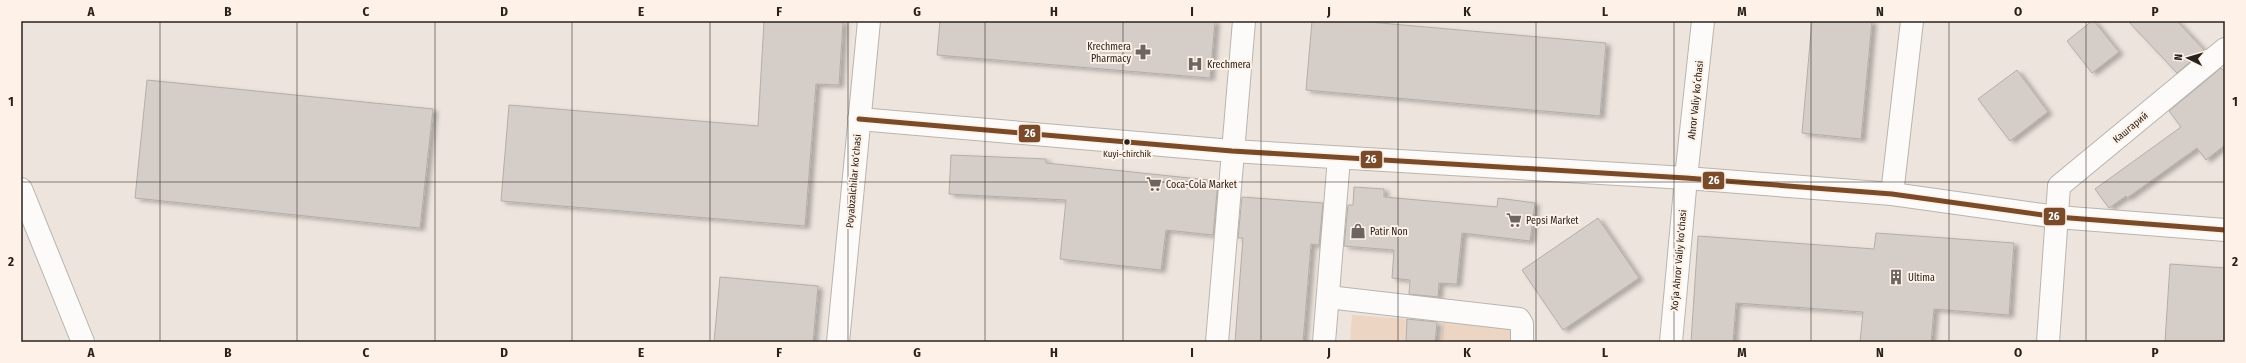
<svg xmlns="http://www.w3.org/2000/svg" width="2246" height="363" viewBox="0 0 2246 363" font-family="'Fira Sans Condensed',sans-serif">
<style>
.green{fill:#ecd5c3}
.building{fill:#d4cdc8;stroke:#b4aea8;filter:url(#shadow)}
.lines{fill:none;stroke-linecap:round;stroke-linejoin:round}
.minor-casing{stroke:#bab4ae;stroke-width:24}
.minor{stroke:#fcfbfa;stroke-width:22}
.bus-1-casing{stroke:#fef1e7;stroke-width:8}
.bus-1{stroke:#7a4b2a;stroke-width:5}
.grid{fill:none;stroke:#28221d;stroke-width:1;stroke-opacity:0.55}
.bus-dot{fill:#28221d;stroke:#fef1e7;stroke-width:1.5}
.labels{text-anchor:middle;stroke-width:4;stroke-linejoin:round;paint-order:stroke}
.bus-label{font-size:9px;fill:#28221d;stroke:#fef1e7}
.poi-label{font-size:10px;fill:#28221d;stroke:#fef1e7;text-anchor:start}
.street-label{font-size:10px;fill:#28221d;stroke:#fef1e7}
.line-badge{stroke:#fef1e7;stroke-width:1.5}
.badge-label{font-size:11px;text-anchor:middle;font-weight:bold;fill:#fff}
.neatline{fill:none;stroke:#28221d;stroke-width:1.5}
.grid-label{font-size:13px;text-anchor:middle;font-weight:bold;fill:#28221d}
</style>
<defs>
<filter id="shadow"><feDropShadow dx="4.5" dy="2.5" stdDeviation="2" flood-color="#0004"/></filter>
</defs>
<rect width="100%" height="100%" fill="#ede4dd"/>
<g class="green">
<path d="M1352,315L1407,319L1406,342H1350Z"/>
<path d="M1443,321L1516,326L1514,342H1441Z"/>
</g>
<g class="building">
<path d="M764,21H843L839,85L816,84L805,226L501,201L509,105L758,126Z"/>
<path d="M940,21H1215L1210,78L937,55Z"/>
<path d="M1312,21H1358L1606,43L1600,116L1306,90Z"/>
<path d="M1812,21H1872L1861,139L1802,133Z"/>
<path d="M2092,21H2094L2119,52L2092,73L2067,41Z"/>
<path d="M2128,21H2177L2204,50L2177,73Z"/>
<path d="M2221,68L2225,72V145L2206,160L2197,148L2127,198L2126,196L2109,208L2095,189L2181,127L2169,111Z"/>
<path d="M2017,70L2048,112L2010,141L1978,99Z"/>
<path d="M147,80L433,109L420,228L135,198Z"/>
<path d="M951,155L1046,159V163L1218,181L1213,235L1166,230L1161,270L1060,259L1066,200L949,194Z"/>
<path d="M1354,187L1384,189V197L1497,207L1498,198L1535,203L1530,241L1462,233L1457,284L1439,283L1438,297L1409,294L1410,280L1392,278L1394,250L1344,246L1348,205H1353Z"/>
<path d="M1242,197L1323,203L1319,245L1311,244L1303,342H1235L1243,238H1238Z"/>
<path d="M1598,218L1639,278L1563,330L1522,270Z"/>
<path d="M1876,233L2014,243L2009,315L1934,309L1931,342H1860L1863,312L1736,303L1733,342H1691L1698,236L1874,249Z"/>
<path d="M2170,264L2225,268V342H2165Z"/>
<path d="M720,277L818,286L813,342H714Z"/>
<path d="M1407,319L1437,322L1435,342H1406Z"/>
</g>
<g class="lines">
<defs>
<g id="minor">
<path d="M859,119L1232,151L1686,178L1892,194L2057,217L2225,230"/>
<path d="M21,189L83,342"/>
<path d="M1892,194L1912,21"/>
<path d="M1328,297L1519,319L1522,324V342"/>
<path d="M838,342L869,21"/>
<path d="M1217,342L1244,21"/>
<path d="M1324,342L1339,158"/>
<path d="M1671,342L1686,178L1703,21"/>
<path d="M2048,342L2059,186L2225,49"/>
</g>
</defs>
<use href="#minor" class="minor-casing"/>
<use href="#minor" class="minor"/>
<defs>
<path id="bus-1" d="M859,119L1232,151L1686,178L1892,194L2057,217L2225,230"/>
</defs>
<use href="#bus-1" class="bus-1-casing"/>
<use href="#bus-1" class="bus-1"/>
</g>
<path class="grid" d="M160,21V342M297,21V342M435,21V342M572,21V342M710,21V342M848,21V342M985,21V342M1123,21V342M1261,21V342M1398,21V342M1536,21V342M1674,21V342M1811,21V342M1949,21V342M2086,21V342M21,182H2225"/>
<defs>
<symbol id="pharmacy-bare" viewBox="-9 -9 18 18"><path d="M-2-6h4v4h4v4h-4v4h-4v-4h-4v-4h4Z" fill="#6d6660" stroke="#fef1e7" stroke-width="2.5" paint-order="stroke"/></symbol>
<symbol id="hospital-bare" viewBox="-9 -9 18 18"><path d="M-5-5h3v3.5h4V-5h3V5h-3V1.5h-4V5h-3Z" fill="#6d6660" stroke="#fef1e7" stroke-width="2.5" paint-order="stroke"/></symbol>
<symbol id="supermarket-bare" viewBox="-9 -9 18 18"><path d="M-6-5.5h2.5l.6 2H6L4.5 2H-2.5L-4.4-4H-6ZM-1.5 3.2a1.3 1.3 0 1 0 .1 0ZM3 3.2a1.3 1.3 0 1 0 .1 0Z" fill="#6d6660" stroke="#fef1e7" stroke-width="2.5" paint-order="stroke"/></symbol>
<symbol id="shop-bare" viewBox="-9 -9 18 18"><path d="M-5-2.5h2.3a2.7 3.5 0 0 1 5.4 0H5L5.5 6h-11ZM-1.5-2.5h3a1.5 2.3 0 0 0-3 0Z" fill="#6d6660" stroke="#fef1e7" stroke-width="2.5" paint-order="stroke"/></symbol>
<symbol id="building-bare" viewBox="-9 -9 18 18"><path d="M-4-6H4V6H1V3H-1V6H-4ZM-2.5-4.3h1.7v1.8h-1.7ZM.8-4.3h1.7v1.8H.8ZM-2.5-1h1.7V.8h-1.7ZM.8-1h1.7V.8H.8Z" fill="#6d6660" stroke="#fef1e7" stroke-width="2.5" paint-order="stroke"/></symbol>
</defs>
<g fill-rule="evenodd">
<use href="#pharmacy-bare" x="1132" y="41" width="22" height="22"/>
<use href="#hospital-bare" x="1184" y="53" width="22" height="22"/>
<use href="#supermarket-bare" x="1143" y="173" width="22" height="22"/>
<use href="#supermarket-bare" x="1503" y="209" width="22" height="22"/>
<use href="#shop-bare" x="1347" y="220" width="22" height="22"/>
<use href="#building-bare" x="1885" y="266" width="22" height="22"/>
</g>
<circle class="bus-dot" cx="1127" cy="142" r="3.5"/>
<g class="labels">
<g class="bus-label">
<text x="1127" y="157">Kuyi-chirchik</text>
</g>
<g class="poi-label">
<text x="1131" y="50" text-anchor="end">Krechmera<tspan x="1131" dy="12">Pharmacy</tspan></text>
<text x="1207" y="68">Krechmera</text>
<text x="1166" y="188">Coca-Cola Market</text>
<text x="1526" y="224">Pepsi Market</text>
<text x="1370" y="235">Patir Non</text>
<text x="1908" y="281">Ultima</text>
</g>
<g class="street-label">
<text transform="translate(1695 100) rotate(-84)" y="4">Ahror Valiy koʻchasi</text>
<text transform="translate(2130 127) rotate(-40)" y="4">Кашгарий</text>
<text transform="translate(853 181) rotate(-85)" y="4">Poyabzalchilar ko‘chasi</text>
<text transform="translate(1678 260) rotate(-85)" y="4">Xo‘ja Ahror Valiy ko‘chasi</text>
</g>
</g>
<g class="line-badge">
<rect x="1018" y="124" width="23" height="19" rx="4" fill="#7a4b2a"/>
<rect x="1360" y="150" width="23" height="19" rx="4" fill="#7a4b2a"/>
<rect x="1702" y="171" width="23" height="19" rx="4" fill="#7a4b2a"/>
<rect x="2043" y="207" width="23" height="19" rx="4" fill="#7a4b2a"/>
</g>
<g class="badge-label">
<text x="1030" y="137">26</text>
<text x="1371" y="163">26</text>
<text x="1714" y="184">26</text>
<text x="2054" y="220">26</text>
</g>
<rect width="2246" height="363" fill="none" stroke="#fef1e7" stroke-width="44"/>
<g transform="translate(2188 58) rotate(275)" stroke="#fef1e7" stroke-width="3" paint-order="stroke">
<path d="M0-3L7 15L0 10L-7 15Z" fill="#28221d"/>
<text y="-6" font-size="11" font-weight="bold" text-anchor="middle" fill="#28221d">N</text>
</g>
<rect x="22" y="22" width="2202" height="319" class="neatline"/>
<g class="grid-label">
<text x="91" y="16">A</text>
<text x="228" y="16">B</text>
<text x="366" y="16">C</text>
<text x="504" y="16">D</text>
<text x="641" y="16">E</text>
<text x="779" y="16">F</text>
<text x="917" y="16">G</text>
<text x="1054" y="16">H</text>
<text x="1192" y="16">I</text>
<text x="1329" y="16">J</text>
<text x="1467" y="16">K</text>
<text x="1605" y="16">L</text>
<text x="1742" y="16">M</text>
<text x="1880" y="16">N</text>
<text x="2018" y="16">O</text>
<text x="2155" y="16">P</text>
<text x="11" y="106">1</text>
<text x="2235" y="106">1</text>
<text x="11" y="266">2</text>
<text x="2235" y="266">2</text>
<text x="91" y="357">A</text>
<text x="228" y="357">B</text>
<text x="366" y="357">C</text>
<text x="504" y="357">D</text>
<text x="641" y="357">E</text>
<text x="779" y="357">F</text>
<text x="917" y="357">G</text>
<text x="1054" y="357">H</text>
<text x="1192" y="357">I</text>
<text x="1329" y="357">J</text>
<text x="1467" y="357">K</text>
<text x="1605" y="357">L</text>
<text x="1742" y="357">M</text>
<text x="1880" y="357">N</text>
<text x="2018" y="357">O</text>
<text x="2155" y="357">P</text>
</g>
</svg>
